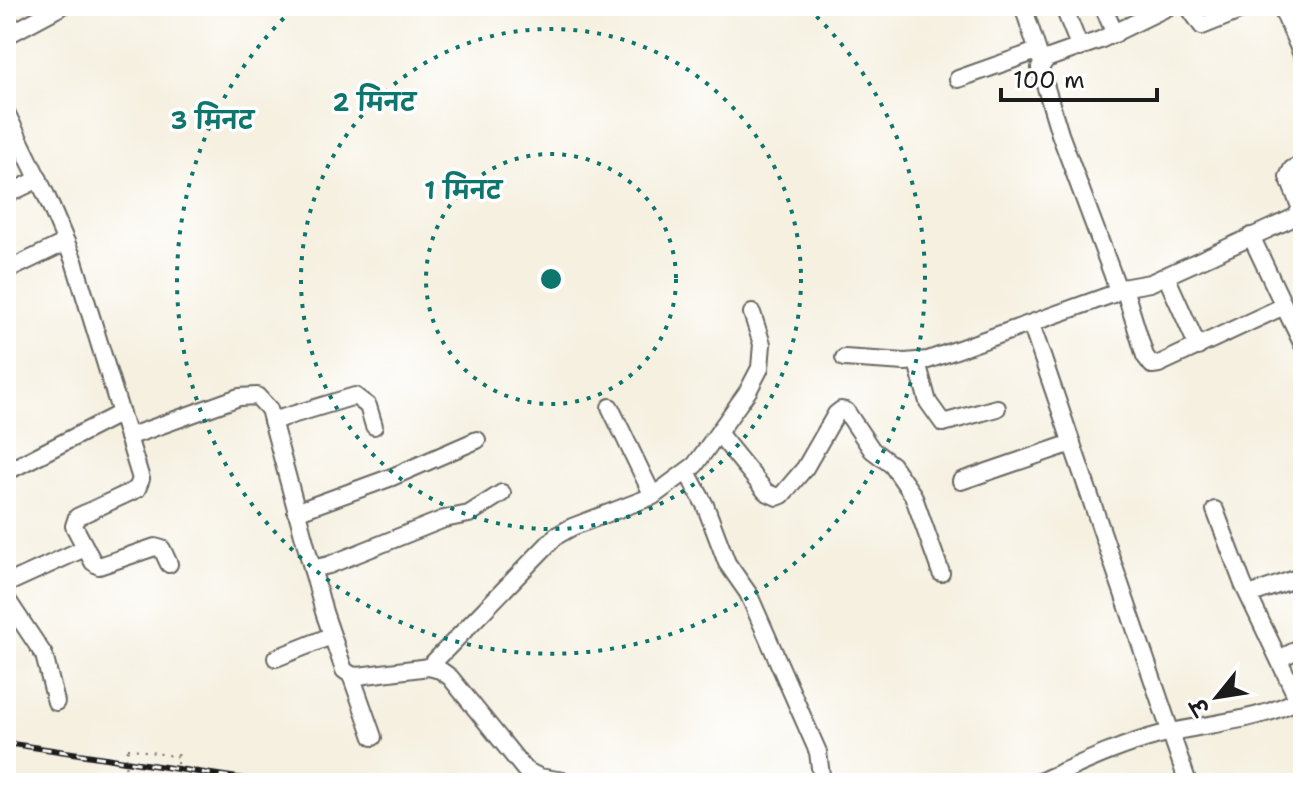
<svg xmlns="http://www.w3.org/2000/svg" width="1309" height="789" viewBox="0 0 1309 789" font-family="'Shantell Sans','Playpen Sans Deva',sans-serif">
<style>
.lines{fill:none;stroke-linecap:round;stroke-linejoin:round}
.minor-casing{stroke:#686661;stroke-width:20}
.path{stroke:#686661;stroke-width:2;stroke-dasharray:2 6;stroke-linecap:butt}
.minor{stroke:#fff;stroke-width:16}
.rail-casing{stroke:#1c1c1c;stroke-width:6}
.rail{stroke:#fff;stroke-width:3;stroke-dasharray:9;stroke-linecap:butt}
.path-bridge{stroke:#686661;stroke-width:2;stroke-dasharray:2 6;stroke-linecap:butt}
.ring{fill:none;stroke:#0f766e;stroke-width:4;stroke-dasharray:4 8}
.centre{fill:#0f766e;stroke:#fff;stroke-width:4}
.ring-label{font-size:24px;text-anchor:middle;font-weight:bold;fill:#0f766e;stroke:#fff;stroke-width:7;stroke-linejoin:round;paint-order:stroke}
</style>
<rect width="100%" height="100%" fill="#fff"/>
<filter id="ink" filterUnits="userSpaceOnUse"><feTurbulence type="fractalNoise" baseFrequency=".0125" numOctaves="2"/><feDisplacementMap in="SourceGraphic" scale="16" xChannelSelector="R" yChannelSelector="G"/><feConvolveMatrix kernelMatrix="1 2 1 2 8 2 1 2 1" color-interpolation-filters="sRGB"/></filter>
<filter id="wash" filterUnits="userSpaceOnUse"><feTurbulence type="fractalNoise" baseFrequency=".006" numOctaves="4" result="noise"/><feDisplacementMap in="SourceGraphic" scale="32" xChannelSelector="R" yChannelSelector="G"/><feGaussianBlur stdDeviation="1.8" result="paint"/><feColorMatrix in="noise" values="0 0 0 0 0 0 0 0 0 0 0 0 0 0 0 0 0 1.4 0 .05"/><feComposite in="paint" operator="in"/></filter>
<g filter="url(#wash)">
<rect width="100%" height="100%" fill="#f5f0e0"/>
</g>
<g filter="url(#ink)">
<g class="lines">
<defs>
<g id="minor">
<path d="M1023,6L1040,58"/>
<path d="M1103,6L1115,34"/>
<path d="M1188,6L1202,26L1252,6"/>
<path d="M1281,6L1303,57"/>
<path d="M1064,8L1080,48"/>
<path d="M6,36L62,6"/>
<path d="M958,79L1037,51"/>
<path d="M6,112L46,195L74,261L141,479L137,489L77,517L74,526L93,562L99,566L155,547L162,549L169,564"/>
<path d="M6,195L39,179"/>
<path d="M1251,236L1284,306"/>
<path d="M6,271L66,242"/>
<path d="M1166,276L1198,347"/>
<path d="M1124,288L1145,356L1152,365L1159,364L1284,306L1303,345"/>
<path d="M1116,289L1150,283L1295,217L1301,209L1288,177L1292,169L1303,163"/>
<path d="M1031,324L1188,783"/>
<path d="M844,358L905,362L928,360L1113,294L1116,289L1115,281L1060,134L1040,68L1046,59L1100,40L1170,6"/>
<path d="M917,362L928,402L943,423L997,408"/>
<path d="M610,407L653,496"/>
<path d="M272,421L355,396L368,406L374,426"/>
<path d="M719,434L766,492L777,497L782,495L805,468L836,414L841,410L846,411L872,450L892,465L913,495L941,573"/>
<path d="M128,437L239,397L257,396L269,409L324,612L344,670L351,675L358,676L429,667L440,670L450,677L525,770L539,777L576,783"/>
<path d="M6,472L121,413"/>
<path d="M687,472L705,505L727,563L748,593L818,752L822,783"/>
<path d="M961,481L1072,443"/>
<path d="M1215,510L1243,584L1298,700"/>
<path d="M296,512L392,477L477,440"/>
<path d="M312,569L329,565L444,519L469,514L502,493"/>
<path d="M6,584L85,548"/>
<path d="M1249,595L1303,576"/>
<path d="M6,598L44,655L56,702"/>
<path d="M276,658L331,636"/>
<path d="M1279,659L1303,647"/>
<path d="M429,667L556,536L572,527L653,496L695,465L748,391L760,368L762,344L752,313"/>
<path d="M351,675L373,737"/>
<path d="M1037,783C1076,766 1117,746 1159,735C1208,722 1258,723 1303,697"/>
</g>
</defs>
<use href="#minor" class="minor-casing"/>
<g class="path">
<path d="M128,748L178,757"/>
<path d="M177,764L179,750"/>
</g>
<use href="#minor" class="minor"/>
<defs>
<path id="rail" d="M6,743L271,783"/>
</defs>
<use href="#rail" class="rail-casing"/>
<use href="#rail" class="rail"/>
<path class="path-bridge" d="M123,783L128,748"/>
</g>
</g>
<g class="ring">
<circle cx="551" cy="279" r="125"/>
<circle cx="551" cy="279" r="250"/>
<path d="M808 8A374 374 0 1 1 294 8"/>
</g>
<circle cx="551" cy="279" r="12" class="centre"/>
<g class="ring-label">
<text x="374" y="111">2 मिनट</text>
<text x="212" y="129">3 मिनट</text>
<text x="463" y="199">1 मिनट</text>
</g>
<rect width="1309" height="789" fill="none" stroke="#fff" stroke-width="32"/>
<g transform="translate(1217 697) rotate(240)" stroke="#ffffff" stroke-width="6" paint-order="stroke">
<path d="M0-6L14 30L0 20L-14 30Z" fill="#1c1c1c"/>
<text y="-12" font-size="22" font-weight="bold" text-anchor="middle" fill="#1c1c1c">उ</text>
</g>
<path d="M1001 88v12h156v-12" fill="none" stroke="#1c1c1c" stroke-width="4"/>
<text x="1013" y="88" font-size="24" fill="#1c1c1c" stroke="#ffffff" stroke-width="6" paint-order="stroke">100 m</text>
</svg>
